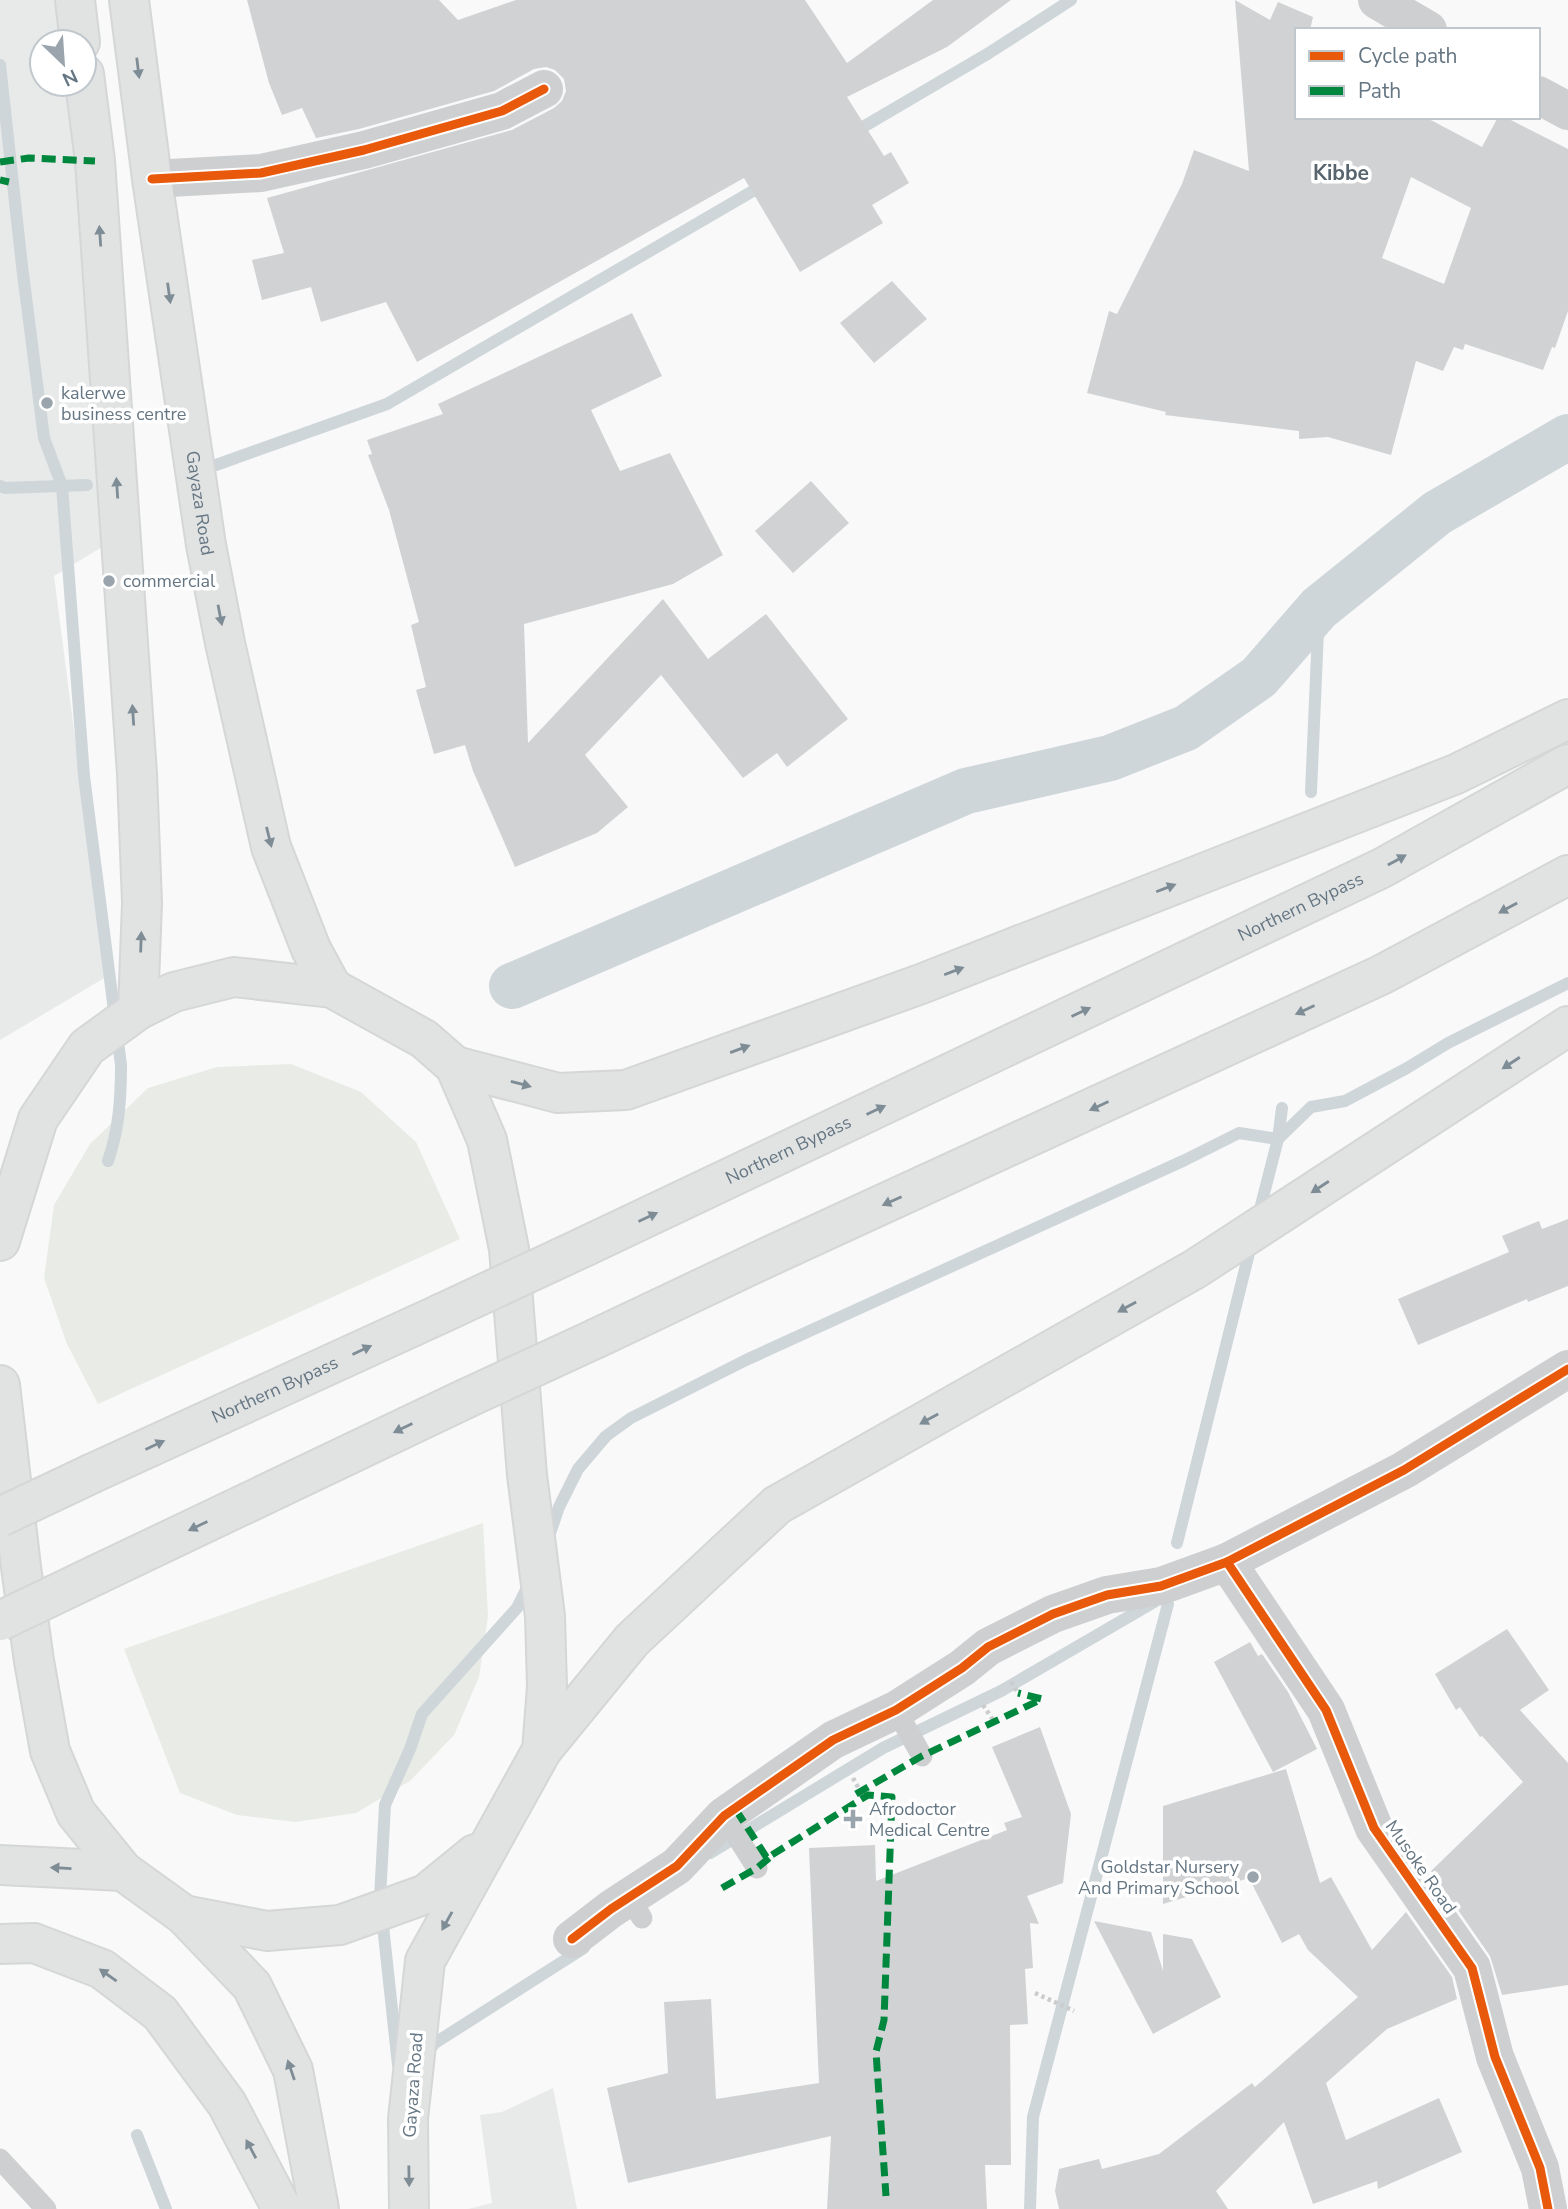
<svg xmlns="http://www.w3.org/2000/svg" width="1568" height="2209" viewBox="0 0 1568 2209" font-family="'Nunito Sans',sans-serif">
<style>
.built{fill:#e8e9e9}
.green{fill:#e8ebe6}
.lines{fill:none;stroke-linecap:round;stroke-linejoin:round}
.stream{stroke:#ced6d9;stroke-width:12}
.canal{stroke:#ced6d9;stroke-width:46}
.building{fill:#d0d2d3;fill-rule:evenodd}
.primary-casing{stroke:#d5d6d7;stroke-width:42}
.highway-casing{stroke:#d5d6d6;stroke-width:42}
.path{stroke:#cbcccd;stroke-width:4.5;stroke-dasharray:3.5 3.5;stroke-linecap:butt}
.lane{stroke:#cecfd0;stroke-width:21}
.street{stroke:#cecfd0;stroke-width:38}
.primary{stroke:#e1e2e2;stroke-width:38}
.highway{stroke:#e1e2e2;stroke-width:38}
.highway-bridge-casing{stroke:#d5d6d6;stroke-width:42;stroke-linecap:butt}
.highway-bridge{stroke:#e1e2e2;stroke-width:38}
.quiet{stroke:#00873e;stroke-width:7;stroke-dasharray:14 7;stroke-linecap:butt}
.cycleway-casing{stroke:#fff;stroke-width:13}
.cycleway{stroke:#e8590c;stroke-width:9}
.oneway{fill:#7e8c96}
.poi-dot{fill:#99a4ac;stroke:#fff;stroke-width:2.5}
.labels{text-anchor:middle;stroke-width:7;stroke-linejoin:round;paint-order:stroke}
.poi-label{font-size:18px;fill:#657683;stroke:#fff;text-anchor:start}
.street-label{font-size:18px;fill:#657683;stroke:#fff}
.quarter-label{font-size:21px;font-weight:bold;fill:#57646e;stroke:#fff}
</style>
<rect width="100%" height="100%" fill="#f9f9f9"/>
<g class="built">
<path d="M0,0H57L61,42H42V84H66L85,260L102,547L54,576L106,977L0,1040Z"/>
<path d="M553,2088L577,2209H468L492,2203L480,2115L502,2112Z"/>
</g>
<g class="green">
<path d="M291,1064L361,1092L416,1142L460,1239L98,1404L67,1344L44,1278L54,1205L90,1144L148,1088L217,1067Z"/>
<path d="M483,1523L488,1616L479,1677L454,1735L410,1781L356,1813L295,1822L237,1815L180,1793L124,1649Z"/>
</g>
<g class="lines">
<g class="stream">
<path d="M0,65L22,266L44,438L62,486L84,776L121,1065C121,1099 119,1129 108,1161"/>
<path d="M851,134L989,53L1071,0"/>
<path d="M216,465L387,404L765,184"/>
<path d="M0,486L5,488L87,485"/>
<path d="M1311,792L1319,608"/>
<path d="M1258,1217L1278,1139L1282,1108"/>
<path d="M548,1539L559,1507L578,1469L606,1436L631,1418L746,1360L1185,1160L1239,1133L1278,1139L1311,1107L1345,1101L1407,1068L1448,1043L1568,983"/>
<path d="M1177,1543L1252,1241"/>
<path d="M710,1853L883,1748L1001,1691L1154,1602"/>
<path d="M425,2054L435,2043L584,1948"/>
<path d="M398,2065L380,1898L385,1805L410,1749L422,1714L517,1608L530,1582"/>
<path d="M137,2135L166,2209"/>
<path d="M1030,2209L1033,2117L1168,1604"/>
</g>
<path class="canal" d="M512,986L966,791L1110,758L1186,728L1259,677L1319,608L1437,513L1568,437"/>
</g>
<g class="building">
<path d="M247,0H439L458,20L516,0H805L847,63L933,0H1011L947,47L847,97L884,156L891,152L909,183L872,205L883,223L800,272L744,178L417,362L386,302L321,322L311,287L262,300L252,260L284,253L267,198L512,130L554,108L562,101L566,91L564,79L555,70L546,67L534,69L494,91L359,129L316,138L302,108L282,115L269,83Z"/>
<path d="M1235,0L1270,20L1278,2L1313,17L1310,30H1297V117H1425L1482,147L1498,117H1505L1568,149V311L1555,348L1552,347L1543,370L1465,344L1463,350L1454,347L1443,371L1416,361L1391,455L1328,437L1299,439V431L1165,415L1166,412L1087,393L1109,311L1117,314L1182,184L1194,150L1249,171ZM1411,177L1471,208L1444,284L1382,258Z"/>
<path d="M892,281L927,319L874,363L840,323Z"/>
<path d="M632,313L662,376L591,410L620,471L670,453L723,555L673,584L524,624L528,743L663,599L708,659L766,614L848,719L787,767L777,753L743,778L661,675L585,755L628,807L597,833L515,867L473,771L465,745L434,754L416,690L426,687L411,625L419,622L389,510L368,455L372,454L367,440L443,414L438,404Z"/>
<path d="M811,481L849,523L793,573L755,531Z"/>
<path d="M1568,1219V1286L1528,1302L1527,1299L1418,1345L1398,1299L1509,1252L1502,1236L1539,1221L1542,1229Z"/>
<path d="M1507,1629L1549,1690L1520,1710L1568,1763V1985L1502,1995L1490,1956L1431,1871L1523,1782L1482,1736L1480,1737L1460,1707L1456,1710L1435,1674Z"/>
<path d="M1250,1642L1258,1656L1262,1654L1288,1692L1317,1749L1273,1772L1214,1662Z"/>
<path d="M1040,1727L1071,1814L1063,1883L1027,1896L1039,1924L1030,1923L1033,1968L1025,1969L1028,2024L1010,2025L1011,2165H985L987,2209H827L831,2136L628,2183L607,2088L668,2073L664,2002L711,1999L716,2099L819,2083L809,1848L875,1845L876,1881L1007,1830L1004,1823L1022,1817L992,1747Z"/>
<path d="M1286,1769L1320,1883L1331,1877L1372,1950L1406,1912L1452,1977L1457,1999L1387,2029L1326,2083L1346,2140L1439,2098L1462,2152L1378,2189L1377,2181L1313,2204L1284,2122L1216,2191L1228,2209H1059L1055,2191L1059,2169L1099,2159L1102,2169L1159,2154L1252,2083L1255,2087L1358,1997L1308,1950L1299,1934L1282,1943L1249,1878L1163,1904V1806Z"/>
<path d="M1094,1921L1151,1932L1163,1971V1934L1192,1939L1221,1997L1153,2034Z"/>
</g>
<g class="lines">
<defs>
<g id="primary">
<path d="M75,0L80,42"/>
<path id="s1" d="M129,0L152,179L206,545L225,643L271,847L311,949L332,988"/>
<path d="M84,74L95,161L137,774L142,903L138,1010"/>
<path d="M0,1241L38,1119L87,1047L138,1010L174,992L234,977L332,988L424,1039L455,1066L487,1140L509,1249L527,1475L545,1616L547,1687L542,1750L425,1961L408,2119L409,2209"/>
<path d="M0,1385L21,1567L34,1661L50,1751L76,1813L123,1871L184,1915L252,1986L293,2070L319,2209"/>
<path d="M184,1915L267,1931L340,1925L426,1894L475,1854"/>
</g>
<g id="highway">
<path d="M455,1066L558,1093L626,1090L921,984L1456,774L1568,719"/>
<path id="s2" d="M586,1246L1382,868L1568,764"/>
<path d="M597,1338L770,1256L1381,975L1568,875"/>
<path id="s3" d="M93,1473L438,1315"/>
<path d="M98,1574L465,1399"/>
<path d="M542,1750L632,1640L777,1505L1195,1269L1568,1026"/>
<path d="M0,1865L123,1871"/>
<path d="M0,1944L34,1943L102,1969L160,2013L227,2104L282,2209"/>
</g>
</defs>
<use href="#primary" class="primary-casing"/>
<use href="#highway" class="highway-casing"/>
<g class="path">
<path d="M1011,1682L1018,1693"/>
<path d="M983,1705L993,1720"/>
<path d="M853,1778L860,1791"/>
<path d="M1035,1993L1074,2011"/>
</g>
<g class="lane">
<path d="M896,1710L922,1756"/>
<path d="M724,1816L757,1868"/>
<path d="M629,1897L642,1918"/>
<path d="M0,2159L46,2209"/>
</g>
<g class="street">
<path d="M1377,0L1428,30"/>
<path d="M1538,95L1568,111"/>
<path d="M152,179L261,173L364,150L502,111L544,89"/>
<path d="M1227,1562L1326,1710L1374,1828L1472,1968L1495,2057L1540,2168L1548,2209"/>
<path d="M572,1939L611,1909L677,1866L724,1816L833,1740L896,1710L962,1668L988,1647L1053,1614L1107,1595L1161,1586L1227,1562L1404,1470L1568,1369"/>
</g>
<use href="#primary" class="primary"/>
<use href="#highway" class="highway"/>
<defs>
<g id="highway-bridge">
<path d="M438,1315L586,1246"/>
<path d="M465,1399L597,1338"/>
<path d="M0,1517L93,1473"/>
<path d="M0,1621L98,1574"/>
</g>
</defs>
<use href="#highway-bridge" class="highway-bridge-casing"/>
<use href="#highway-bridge" class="highway-bridge"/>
<g class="quiet">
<path d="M0,162L29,158L95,161"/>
<path d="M0,180L9,182"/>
<path d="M856,1794L922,1756L1042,1699L1018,1693"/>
<path d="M736,1810L767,1858L868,1795L892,1797L884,2020L876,2052L886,2196"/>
<path d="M722,1888L757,1868L774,1854"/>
</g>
<defs>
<g id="cycleway">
<path d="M152,179L261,173L364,150L502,111L544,89"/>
<path d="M1227,1562L1326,1710L1374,1828L1472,1968L1495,2057L1540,2168L1548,2209"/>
<path d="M572,1939L611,1909L677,1866L724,1816L833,1740L896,1710L962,1668L988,1647L1053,1614L1107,1595L1161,1586L1227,1562L1404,1470L1568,1369"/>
</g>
</defs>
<use href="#cycleway" class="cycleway-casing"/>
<use href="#cycleway" class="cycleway"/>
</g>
<defs><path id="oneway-solid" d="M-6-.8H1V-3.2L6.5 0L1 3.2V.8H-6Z" transform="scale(1.75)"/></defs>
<g class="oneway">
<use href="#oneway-solid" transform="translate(138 68) rotate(83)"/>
<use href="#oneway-solid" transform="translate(100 236) rotate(-94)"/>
<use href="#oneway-solid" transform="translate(169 293) rotate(82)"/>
<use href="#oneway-solid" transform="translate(117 488) rotate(-94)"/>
<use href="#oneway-solid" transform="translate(220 615) rotate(79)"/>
<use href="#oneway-solid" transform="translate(133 715) rotate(-94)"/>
<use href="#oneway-solid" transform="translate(269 837) rotate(76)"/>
<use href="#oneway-solid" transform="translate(1397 860) rotate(-29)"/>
<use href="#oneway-solid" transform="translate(1166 888) rotate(-21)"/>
<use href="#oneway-solid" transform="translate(1508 908) rotate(151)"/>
<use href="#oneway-solid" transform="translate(141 942) rotate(-88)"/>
<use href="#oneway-solid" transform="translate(954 971) rotate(-21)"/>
<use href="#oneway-solid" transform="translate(1305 1010) rotate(155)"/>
<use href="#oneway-solid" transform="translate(1081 1012) rotate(-25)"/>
<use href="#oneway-solid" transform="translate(740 1049) rotate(-20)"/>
<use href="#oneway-solid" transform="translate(1511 1063) rotate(147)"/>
<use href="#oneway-solid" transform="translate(521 1084) rotate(15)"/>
<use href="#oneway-solid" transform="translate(1099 1106) rotate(155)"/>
<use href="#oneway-solid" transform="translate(876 1110) rotate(-25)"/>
<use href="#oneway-solid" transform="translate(1320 1187) rotate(147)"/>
<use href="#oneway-solid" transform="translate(892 1201) rotate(156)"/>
<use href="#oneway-solid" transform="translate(648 1217) rotate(-25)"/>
<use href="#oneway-solid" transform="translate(1127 1307) rotate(151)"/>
<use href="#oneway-solid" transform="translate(362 1350) rotate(-25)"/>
<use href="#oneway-solid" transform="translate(929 1419) rotate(151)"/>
<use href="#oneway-solid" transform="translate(403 1428) rotate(154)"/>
<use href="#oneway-solid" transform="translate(155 1445) rotate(-25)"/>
<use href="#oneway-solid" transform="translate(198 1526) rotate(154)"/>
<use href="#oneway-solid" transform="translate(61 1868) rotate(-177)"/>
<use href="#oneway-solid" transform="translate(447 1921) rotate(119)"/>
<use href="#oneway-solid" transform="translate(108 1975) rotate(-145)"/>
<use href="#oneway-solid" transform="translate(291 2070) rotate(-109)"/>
<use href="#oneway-solid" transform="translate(251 2149) rotate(-118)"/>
<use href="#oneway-solid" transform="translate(409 2176) rotate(89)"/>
</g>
<g class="poi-dot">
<circle cx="47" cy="403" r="7"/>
<circle cx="109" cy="581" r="7"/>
<path d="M849.5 1808.5h7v7h7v7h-7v7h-7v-7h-7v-7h7z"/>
<circle cx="1253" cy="1877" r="7"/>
</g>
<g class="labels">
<g class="poi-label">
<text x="61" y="399">kalerwe<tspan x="61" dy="21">business centre</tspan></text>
<text x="123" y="587">commercial</text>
<text x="869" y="1815">Afrodoctor<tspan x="869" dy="21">Medical Centre</tspan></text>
<text x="1239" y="1873" text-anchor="end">Goldstar Nursery<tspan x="1239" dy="21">And Primary School</tspan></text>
</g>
<g class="street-label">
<text dy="6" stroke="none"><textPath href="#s1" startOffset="508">Gayaza Road</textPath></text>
<text dy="6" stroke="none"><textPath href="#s2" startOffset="791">Northern Bypass</textPath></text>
<text dy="6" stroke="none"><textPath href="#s2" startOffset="224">Northern Bypass</textPath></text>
<text dy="6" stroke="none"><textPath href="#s3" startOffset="200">Northern Bypass</textPath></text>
<text transform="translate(1421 1867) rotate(55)" y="6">Musoke Road</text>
<text transform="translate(413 2085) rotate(-86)" y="6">Gayaza Road</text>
</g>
<g class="quarter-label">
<text x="1341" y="180">Kibbe</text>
</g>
</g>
<rect x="1295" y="28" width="245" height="91" fill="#ffffff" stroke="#c1c8cd" stroke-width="2"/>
<rect x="1309" y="51" width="35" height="10" fill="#e8590c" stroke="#c1c8cd" stroke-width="2"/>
<text x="1358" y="63" font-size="21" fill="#657683">Cycle path</text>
<rect x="1309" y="86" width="35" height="10" fill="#00873e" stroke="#c1c8cd" stroke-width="2"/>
<text x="1358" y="98" font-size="21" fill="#657683">Path</text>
<g transform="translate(63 63) rotate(155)"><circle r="33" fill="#ffffff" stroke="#c1c8cd" stroke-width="2"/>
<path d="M0-5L12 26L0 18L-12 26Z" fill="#99a4ac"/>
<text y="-10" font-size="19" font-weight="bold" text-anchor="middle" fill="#657683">N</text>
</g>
</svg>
